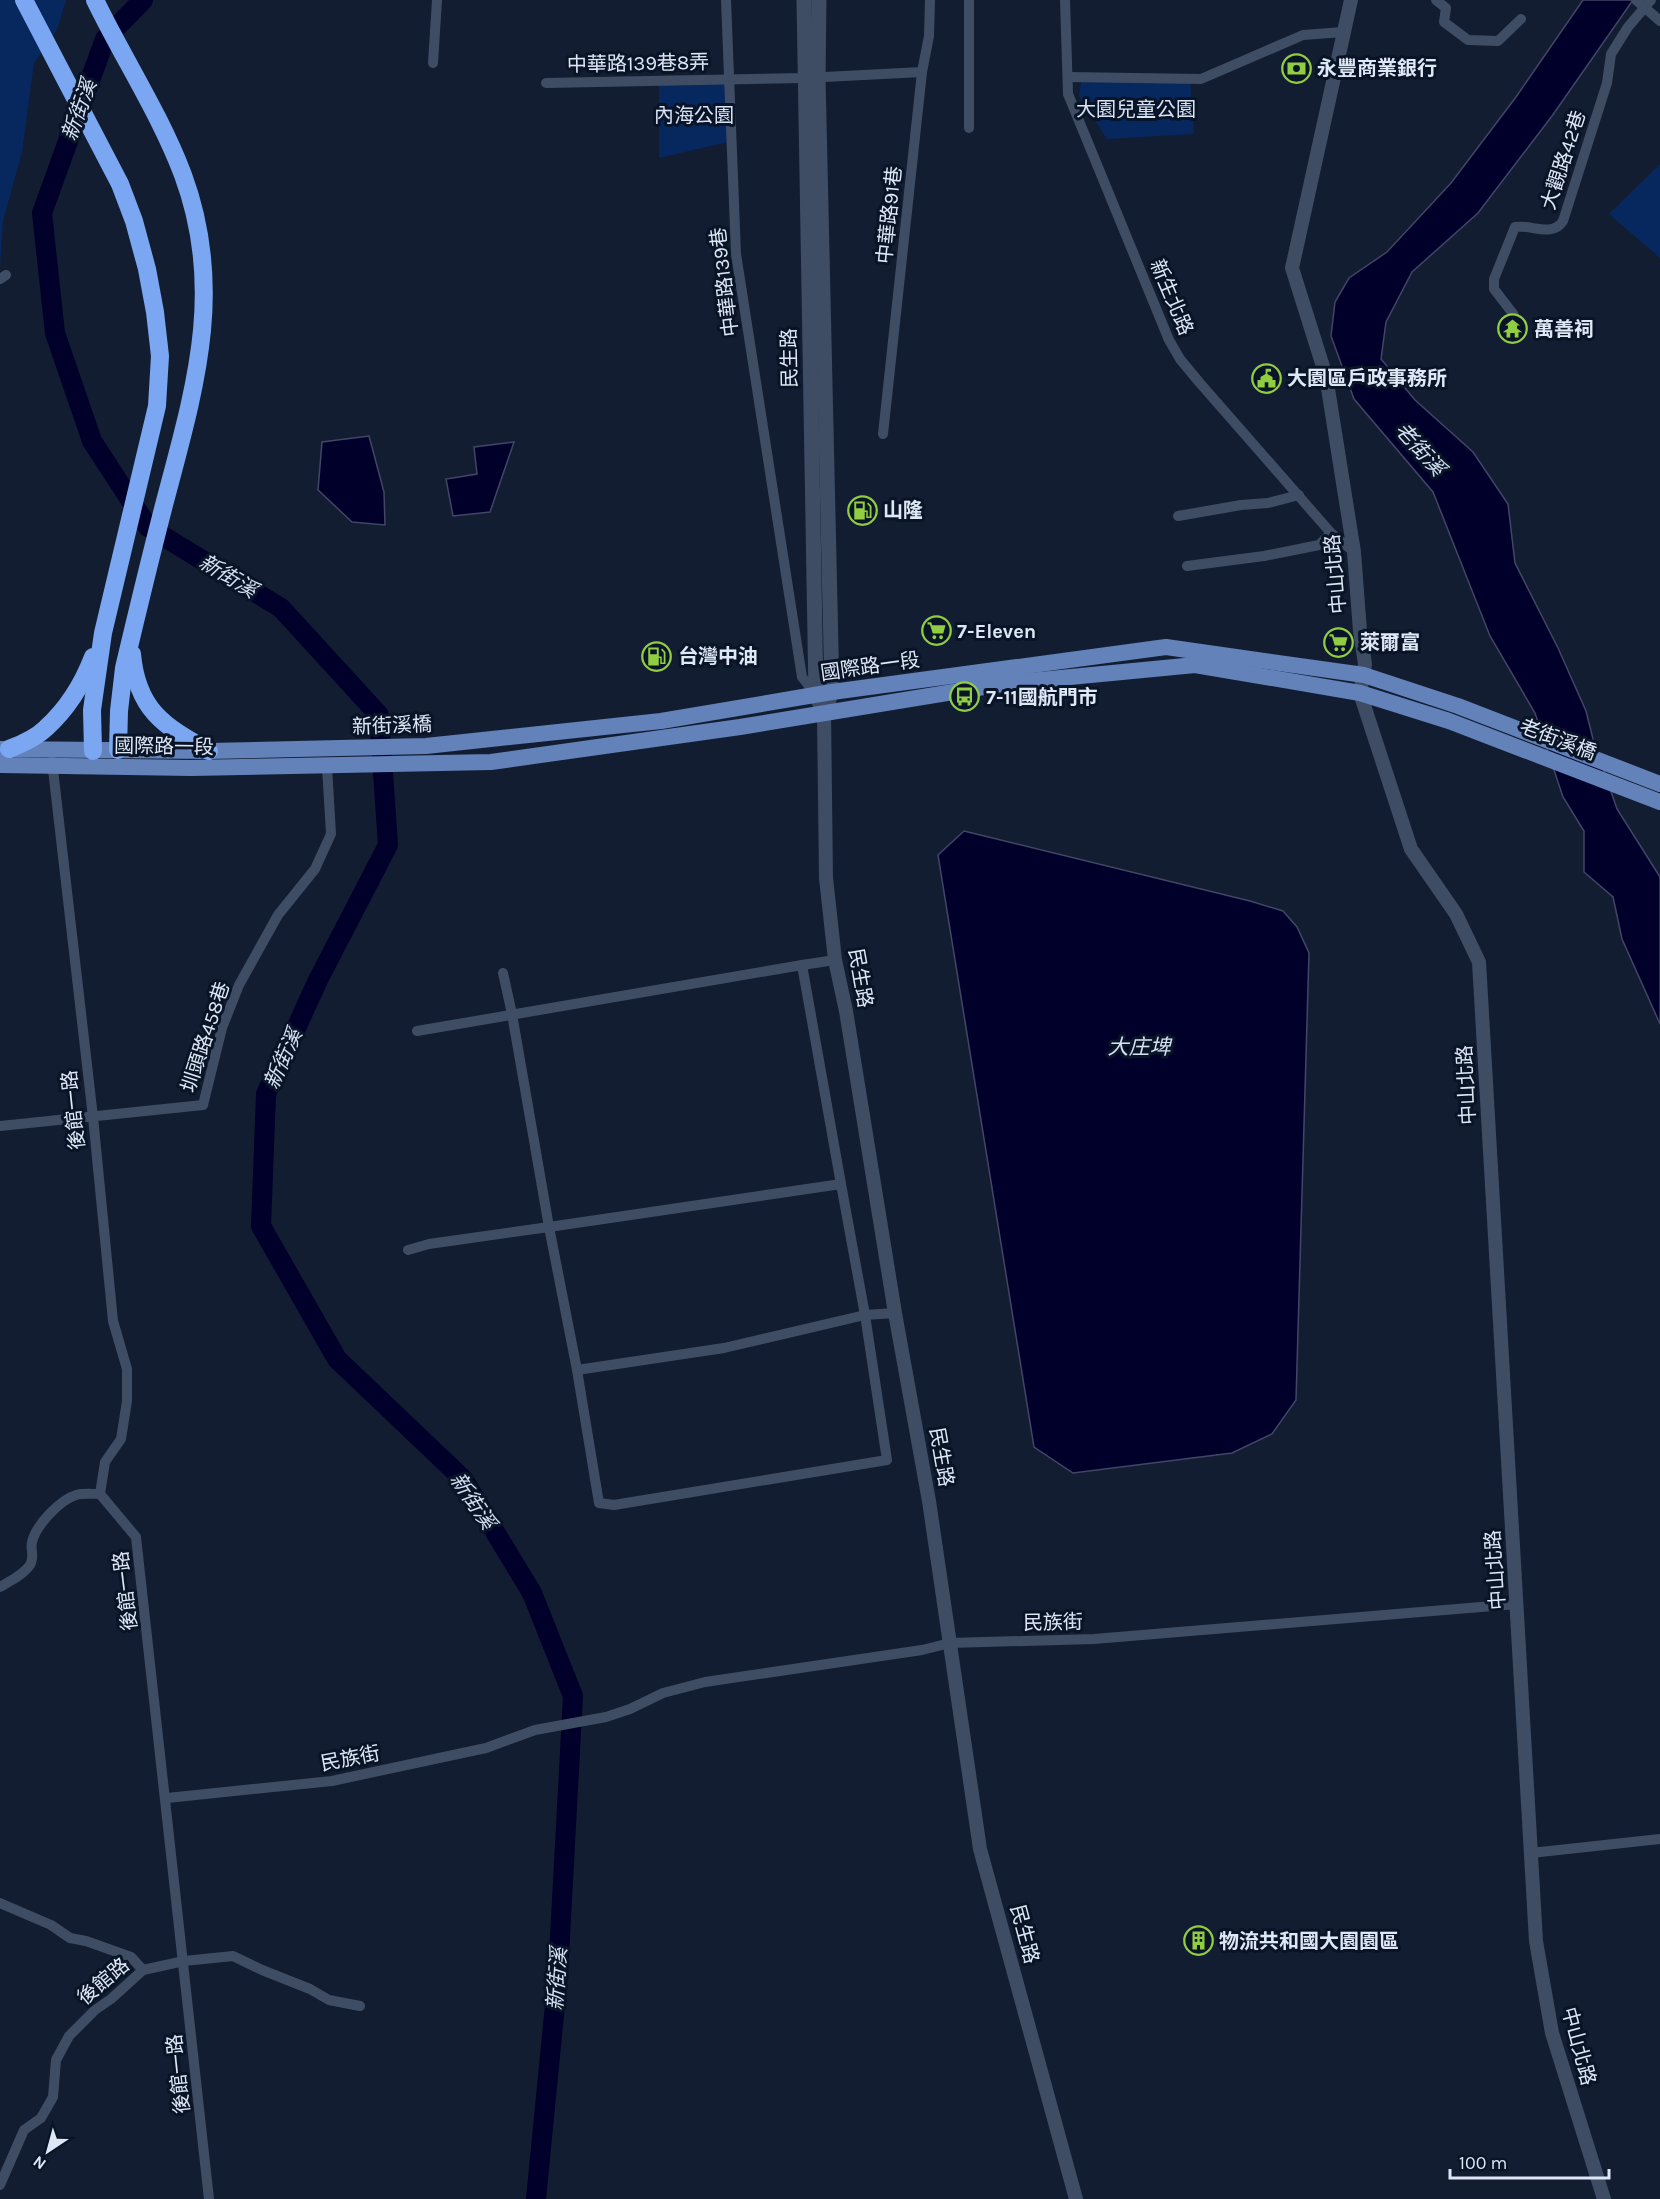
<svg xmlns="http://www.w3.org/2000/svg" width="1660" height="2199" viewBox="0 0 1660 2199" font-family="Karla,'Noto Sans TC',sans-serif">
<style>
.green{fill:#07275f}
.water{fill:#00002a;stroke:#434567;stroke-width:1.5}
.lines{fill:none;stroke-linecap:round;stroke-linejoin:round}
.river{stroke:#00002a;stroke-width:20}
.minor{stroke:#3f4d64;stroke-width:10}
.tertiary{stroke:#3f4d64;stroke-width:14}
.secondary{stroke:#3f4d64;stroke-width:15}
.primary{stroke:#6282b9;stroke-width:16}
.motorway{stroke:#7aa6f2;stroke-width:18}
.labels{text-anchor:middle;stroke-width:6;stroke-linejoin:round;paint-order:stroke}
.street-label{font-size:20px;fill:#dee7f5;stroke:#091427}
.poi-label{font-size:20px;font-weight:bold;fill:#dee7f5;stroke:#091427;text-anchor:start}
.park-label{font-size:20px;fill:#d7e2f6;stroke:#091427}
.water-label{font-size:21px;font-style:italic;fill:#d5e1f4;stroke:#091427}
</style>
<rect width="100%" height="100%" fill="#121d32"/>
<g class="green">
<path d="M0,0H66L57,30L34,63L22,152L3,221L0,266Z"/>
<path d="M1190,79L1194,134L1107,139L1079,96L1081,82Z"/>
<path d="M730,80L732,141L659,158V81Z"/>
<path d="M1660,164V258L1609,214Z"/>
</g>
<g class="water">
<path d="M1583,0H1633L1552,116L1478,213L1412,272L1386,322L1381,359L1415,400L1473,452L1508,504L1515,563L1558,648L1586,711L1593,739L1617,809L1660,877V1024L1622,939L1613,897L1584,872V831L1563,797L1535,713L1490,636L1433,492L1354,399L1331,336L1335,302L1349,278L1387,252L1451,183L1516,97Z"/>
<path d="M369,436L384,492L385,525L352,522L318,490L322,442Z"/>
<path d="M514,442L490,512L453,516L446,479L477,474L474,447Z"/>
<path d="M964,831L1250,901L1283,911L1297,927L1309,953L1296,1400L1272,1434L1232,1453L1073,1473L1034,1447L938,855Z"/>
</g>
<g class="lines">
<path class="river" d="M143,0L105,39L42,213L55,333L92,441L148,527L281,608L379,715L388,845L318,980L266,1094L261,1226L337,1359L463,1479L532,1593L573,1696L558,1974L536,2199"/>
<g class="minor">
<path d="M726,0L736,254L802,677L816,695"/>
<path d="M1065,0L1068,94L1169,340L1180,359L1199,382L1331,533L1354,552"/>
<path d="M1436,0L1446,8L1444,22L1468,40L1498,41L1521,19"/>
<path d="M1636,0L1660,21"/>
<path d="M433,63L437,0"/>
<path d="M1068,77L1201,79L1303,35L1343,32"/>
<path d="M546,83L805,78L922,72"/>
<path d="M969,128V0"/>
<path d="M0,279L6,275"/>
<path d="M1514,315L1494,289V279L1515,227C1531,224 1552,238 1563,221L1607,83L1611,54L1628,27L1651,0"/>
<path d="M883,434L922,72L929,36L930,0"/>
<path d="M1178,516L1241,505L1268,503L1299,495"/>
<path d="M1187,566L1264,556L1319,545L1331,533"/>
<path d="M52,761L93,1117L113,1321L127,1369V1401L121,1439L105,1462L100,1494L136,1537L209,2199"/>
<path d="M802,965L835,960"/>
<path d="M417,1031L802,965L841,1184"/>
<path d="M0,1126L203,1105L222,1028L239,985L278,915L315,869L331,834L327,767"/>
<path d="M841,1184L865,1315L887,1460L614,1505L599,1503L577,1370L549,1227Z"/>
<path d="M408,1250L429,1244L549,1227L512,1014L503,973"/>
<path d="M577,1370L724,1348L865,1315L895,1313"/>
<path d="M0,1587C10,1581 23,1575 30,1565C35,1557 30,1549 32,1542C36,1525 60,1500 76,1495C83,1493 92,1494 100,1494"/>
<path d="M167,1798L332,1781L486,1748L535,1730L606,1717L630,1709L663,1693L705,1682L922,1650L950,1643L1094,1639L1517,1604"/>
<path d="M1531,1853L1660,1839"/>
<path d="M0,1903L51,1925L70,1938L86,1941L131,1957L143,1970"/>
<path d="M0,2185L24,2130L41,2118L53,2097L56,2060L69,2036L95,2010L111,1999L143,1970L184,1961L233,1956L262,1970L310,1989L329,2000L360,2006"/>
</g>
<g class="tertiary">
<path d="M1351,0L1292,268L1326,376L1354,552L1360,631L1365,664L1360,693L1411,849L1456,914L1479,962L1536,1941L1552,2033L1604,2199"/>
<path d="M824,713L826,878L835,960L846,1011L895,1313L929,1501L980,1849L1076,2199"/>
</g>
<g class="secondary">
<path d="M804,0L816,695L824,713"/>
<path d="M819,0L818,77L832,692L828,702"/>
</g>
<g class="primary">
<path d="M0,749L209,751L426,746L661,721L832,692L1166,647L1364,675L1458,706L1660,784"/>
<path d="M0,765L191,768L491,762L740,727L1008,683L1195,665L1360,693L1449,721L1660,802"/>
</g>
<g class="motorway">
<path d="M24,0L120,184L134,221L147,269L155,312L160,356L157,406L103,633L92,710L93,751"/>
<path d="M95,0C123,58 160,114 183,175C226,291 194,391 164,505C150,559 137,613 124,668L119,711L118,750"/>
<path d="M132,654C137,709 163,726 209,751"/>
<path d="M9,749C22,744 36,738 46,728C67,709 83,683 93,657"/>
</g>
</g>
<defs>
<symbol id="bank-ring" viewBox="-11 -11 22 22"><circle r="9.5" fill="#091427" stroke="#90cd41" stroke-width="1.5"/><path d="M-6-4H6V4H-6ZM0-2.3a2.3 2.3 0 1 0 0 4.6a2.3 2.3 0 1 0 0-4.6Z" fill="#90cd41"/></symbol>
<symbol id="temple-ring" viewBox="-11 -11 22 22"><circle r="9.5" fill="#091427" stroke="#90cd41" stroke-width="1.5"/><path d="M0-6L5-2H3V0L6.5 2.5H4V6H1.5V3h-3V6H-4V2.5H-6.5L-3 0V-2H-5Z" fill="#90cd41"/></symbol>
<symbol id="civic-ring" viewBox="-11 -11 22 22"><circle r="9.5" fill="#091427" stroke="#90cd41" stroke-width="1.5"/><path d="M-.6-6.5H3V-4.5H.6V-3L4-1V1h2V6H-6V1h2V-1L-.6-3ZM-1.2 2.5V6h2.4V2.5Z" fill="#90cd41"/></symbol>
<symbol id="fuel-ring" viewBox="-11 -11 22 22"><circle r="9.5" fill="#091427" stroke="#90cd41" stroke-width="1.5"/><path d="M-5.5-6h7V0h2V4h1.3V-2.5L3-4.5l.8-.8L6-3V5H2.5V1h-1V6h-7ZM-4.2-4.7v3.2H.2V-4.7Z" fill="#90cd41"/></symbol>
<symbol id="supermarket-ring" viewBox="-11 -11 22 22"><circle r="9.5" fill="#091427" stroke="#90cd41" stroke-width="1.5"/><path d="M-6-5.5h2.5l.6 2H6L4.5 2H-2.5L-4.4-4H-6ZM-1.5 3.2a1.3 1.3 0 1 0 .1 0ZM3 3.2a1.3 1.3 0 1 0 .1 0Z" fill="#90cd41"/></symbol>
<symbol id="bus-ring" viewBox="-11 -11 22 22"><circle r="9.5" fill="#091427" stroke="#90cd41" stroke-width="1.5"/><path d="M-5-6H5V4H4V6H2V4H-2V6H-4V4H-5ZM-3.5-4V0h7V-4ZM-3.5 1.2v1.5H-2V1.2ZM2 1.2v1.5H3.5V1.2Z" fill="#90cd41"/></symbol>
<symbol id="building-ring" viewBox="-11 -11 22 22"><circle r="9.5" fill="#091427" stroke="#90cd41" stroke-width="1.5"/><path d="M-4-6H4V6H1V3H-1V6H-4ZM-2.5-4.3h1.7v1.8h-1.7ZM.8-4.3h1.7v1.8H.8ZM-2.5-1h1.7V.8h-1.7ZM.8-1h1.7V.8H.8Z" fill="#90cd41"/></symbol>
</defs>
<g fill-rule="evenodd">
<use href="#bank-ring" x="1280" y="52" width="33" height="33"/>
<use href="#temple-ring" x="1496" y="312" width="33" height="33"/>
<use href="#civic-ring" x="1250" y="362" width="33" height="33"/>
<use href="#fuel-ring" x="846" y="494" width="33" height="33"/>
<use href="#supermarket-ring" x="920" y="614" width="33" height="33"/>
<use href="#supermarket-ring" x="1322" y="626" width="33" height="33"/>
<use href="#fuel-ring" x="640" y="640" width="33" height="33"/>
<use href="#bus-ring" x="948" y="680" width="33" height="33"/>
<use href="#building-ring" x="1182" y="1924" width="33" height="33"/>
</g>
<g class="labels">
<g class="street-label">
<text transform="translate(638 63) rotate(-1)" y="7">中華路139巷8弄</text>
<text transform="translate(1563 160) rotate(-72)" y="7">大觀路42巷</text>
<text transform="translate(889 215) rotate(-84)" y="7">中華路91巷</text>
<text transform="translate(724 282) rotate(-97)" y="7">中華路139巷</text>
<text transform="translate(1172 297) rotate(67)" y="7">新生北路</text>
<text transform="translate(789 358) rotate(-91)" y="7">民生路</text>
<text transform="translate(1335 574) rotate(-95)" y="7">中山北路</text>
<text transform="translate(870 666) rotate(-8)" y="7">國際路一段</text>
<text transform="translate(392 725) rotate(-2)" y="7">新街溪橋</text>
<text transform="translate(1558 739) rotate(21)" y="7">老街溪橋</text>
<text transform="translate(164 746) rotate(1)" y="7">國際路一段</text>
<text transform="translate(861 978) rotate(80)" y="7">民生路</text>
<text transform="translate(205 1037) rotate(-72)" y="7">圳頭路458巷</text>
<text transform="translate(1466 1085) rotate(-93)" y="7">中山北路</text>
<text transform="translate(73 1110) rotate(-96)" y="7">後館一路</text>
<text transform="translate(942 1457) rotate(80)" y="7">民生路</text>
<text transform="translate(1495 1570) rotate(-94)" y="7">中山北路</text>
<text transform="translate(125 1591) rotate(-97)" y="7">後館一路</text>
<text transform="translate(1053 1622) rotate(-1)" y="7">民族街</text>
<text transform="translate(350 1758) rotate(-11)" y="7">民族街</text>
<text transform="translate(1025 1934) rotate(75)" y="7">民生路</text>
<text transform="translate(103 1981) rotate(-40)" y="7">後館路</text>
<text transform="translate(1579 2046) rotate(75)" y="7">中山北路</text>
<text transform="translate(178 2074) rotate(-96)" y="7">後館一路</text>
</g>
<g class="poi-label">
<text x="1317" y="75">永豐商業銀行</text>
<text x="1534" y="336">萬善祠</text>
<text x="1287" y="385">大園區戶政事務所</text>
<text x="883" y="517">山隆</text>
<text x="957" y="638">7-Eleven</text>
<text x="1360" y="649">萊爾富</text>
<text x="678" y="663">台灣中油</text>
<text x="986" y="704">7-11國航門市</text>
<text x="1219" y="1948">物流共和國大園園區</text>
</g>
<g class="park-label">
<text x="1136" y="116">大園兒童公園</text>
<text x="694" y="122">內海公園</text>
</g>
<g class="water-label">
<text transform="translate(79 110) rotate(-70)" y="7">新街溪</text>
<text transform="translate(1420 449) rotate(48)" y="7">老街溪</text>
<text transform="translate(228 576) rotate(31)" y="7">新街溪</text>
<text x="1139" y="1054">大庄埤</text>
<text transform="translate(283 1059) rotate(-66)" y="7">新街溪</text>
<text transform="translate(473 1501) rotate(56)" y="7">新街溪</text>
<text transform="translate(557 1979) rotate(-86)" y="7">新街溪</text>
</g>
</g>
<g transform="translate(48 2151) rotate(216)" stroke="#091427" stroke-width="4.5" paint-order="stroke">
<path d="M0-4.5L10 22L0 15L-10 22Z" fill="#dee7f5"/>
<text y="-9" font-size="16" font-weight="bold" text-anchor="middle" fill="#dee7f5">N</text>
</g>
<path d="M1450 2169v9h159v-9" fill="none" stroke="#dee7f5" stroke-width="3"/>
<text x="1459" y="2169" font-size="18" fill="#dee7f5" stroke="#091427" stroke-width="4.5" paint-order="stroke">100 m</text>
</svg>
